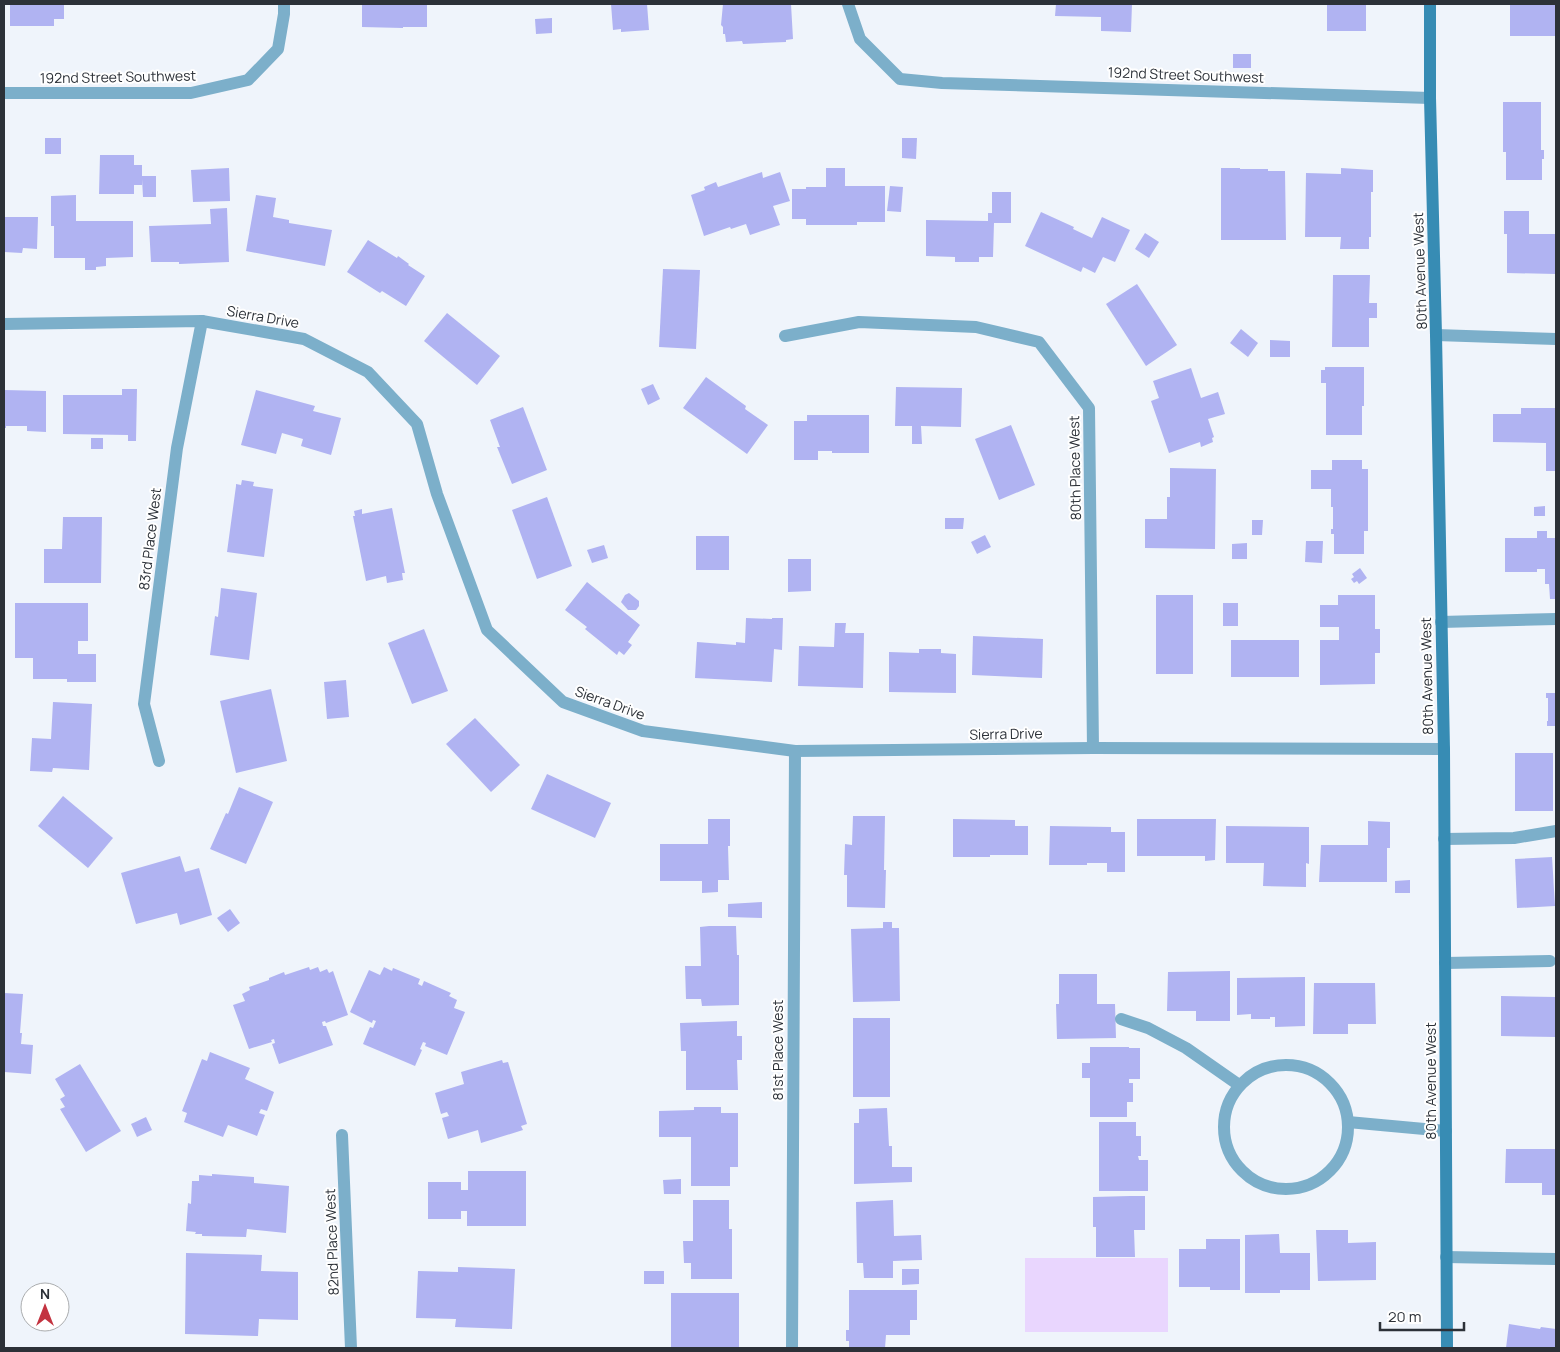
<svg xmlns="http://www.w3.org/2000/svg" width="1560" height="1352" viewBox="0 0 1560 1352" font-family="Manrope,sans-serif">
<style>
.green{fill:#e9d6fe}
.building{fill:#b0b3f2}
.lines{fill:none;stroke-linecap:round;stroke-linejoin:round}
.lane{stroke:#7cafca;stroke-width:12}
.street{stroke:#7cafca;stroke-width:12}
.secondary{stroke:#378cb4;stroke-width:12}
.labels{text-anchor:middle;stroke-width:4;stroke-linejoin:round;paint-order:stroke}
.street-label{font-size:14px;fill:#2c3138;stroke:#fff}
</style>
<rect width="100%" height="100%" fill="#eff4fb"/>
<rect class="green" x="1025" y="1258" width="143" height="74"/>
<g class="building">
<path d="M10,4H64V19H54V26H10Z"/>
<path d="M362,4H427V27H403V28L362,27Z"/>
<path d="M611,4H647L649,30L621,32V29L613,30Z"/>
<path d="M723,4H791L793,39L786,40V42L743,44L742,41L726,42L725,34H723V27L721,25Z"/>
<path d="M1056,4H1132L1131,32L1101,31V17L1055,16Z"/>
<rect x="1327" y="4" width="39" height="27"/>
<rect x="1510" y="4" width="46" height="32"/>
<path d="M552,18V33L536,34L535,19Z"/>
<rect x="1233" y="54" width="18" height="14"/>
<path d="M1503,102H1541V150H1544V159H1542V180H1506V152H1503Z"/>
<rect x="45" y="138" width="16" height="16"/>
<path d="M902,138H917L916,159L902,158Z"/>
<path d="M100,155H134V165H142V176H156V197H143L142,179V185H134V194H99Z"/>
<path d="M229,168L230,201L193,202L191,170Z"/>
<path d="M826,168H845V186H885V222H857V225H806V219H792V189H806V187H826Z"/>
<path d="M1221,168H1240V169H1268V171H1285L1286,240H1221Z"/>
<path d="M1341,168L1373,170V192H1371V237H1369V249H1340L1341,237H1305L1306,173L1341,174Z"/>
<path d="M762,172L763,178L780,172L790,201L773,206L780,225L750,235L746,224L731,229L730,227L704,236L691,195L705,190L704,187L716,182L718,187Z"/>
<path d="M890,186L903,187L901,212L887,211Z"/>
<path d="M992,192H1011V223H994L993,257H979V262H955V257L926,256V220L988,221V213H992Z"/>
<path d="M76,195V221H133V257L106,258V266L96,267V270H85V258H54V226H51V196Z"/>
<path d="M256,195L276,198L273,217L289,220V223L332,230L325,266L246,251Z"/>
<path d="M227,208L229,262L179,264V262H151L149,226L211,224L210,209Z"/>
<path d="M1504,211H1529V234H1556V274L1507,273V234H1504Z"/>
<path d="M1041,212L1074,227L1073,229L1092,238L1102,217L1130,230L1115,262L1103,257L1095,273L1083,267L1081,272L1025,246Z"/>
<path d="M4,217H38L37,249L23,248L22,253L4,252Z"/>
<path d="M1145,233L1159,242L1149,258L1135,249Z"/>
<path d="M368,240L397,258L398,256L409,264L408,265L425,276L406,306L382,291L380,293L347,272Z"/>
<path d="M663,269L700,270L696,349L659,347Z"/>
<path d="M1333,275H1370L1369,303H1377V318H1369V347H1332Z"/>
<path d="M1137,284L1177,345L1146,366L1106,304Z"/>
<path d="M447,313L500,356L477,385L424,341Z"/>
<path d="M1241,329L1258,343L1248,357L1230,343Z"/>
<path d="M1270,340L1290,341V357H1270Z"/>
<path d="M1325,367H1364V406H1362V435H1326V383H1321V370H1325Z"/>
<path d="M1191,368L1201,398L1218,392L1225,414L1208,419L1214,437L1212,438L1213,442L1201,447L1200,442L1169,453L1151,401L1159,398L1153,381Z"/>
<path d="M706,377L746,406L745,409L768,425L747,454L683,408Z"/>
<path d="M653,384L660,399L648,405L641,389Z"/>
<path d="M896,387L962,388L961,427L921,426L922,444H912V426H895Z"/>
<path d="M122,389H137L136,441H128V435L63,434V395H122Z"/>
<path d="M4,390L46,391V432L27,431V426H6V428H4Z"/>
<path d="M256,390L315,406L313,411L341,418L331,455L301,446L303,439L282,433L276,454L241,445Z"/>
<path d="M523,407L547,470L512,484L497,447H500L490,420Z"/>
<path d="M1521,408H1556V471H1546V443L1493,442V414H1521Z"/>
<path d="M807,415H869V453H832V451H818V460H794V421H807Z"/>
<path d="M1011,425L1035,485L999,500L975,439Z"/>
<rect x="91" y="438" width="12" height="11"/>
<path d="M1332,460H1362V469H1368V531H1364V554H1334V534H1331V529H1333V507H1331V489H1311V470H1332Z"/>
<path d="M1170,468L1216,469L1215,549L1145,548V519H1167V497H1170Z"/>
<path d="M242,480L254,482L253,486L273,489L264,557L227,552L236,486V484L241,485Z"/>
<path d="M547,497L572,566L537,579L512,510Z"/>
<path d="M1545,506V516H1534V507Z"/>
<path d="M392,508L405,573H402L403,580L387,583L386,576L366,581L353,516H355L354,511L362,509V514Z"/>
<path d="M63,517H102L101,583H44V549H62Z"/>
<path d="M945,518H964L963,529H945Z"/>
<path d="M1252,520H1263L1262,535H1252Z"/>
<path d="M1537,531H1547V538H1556V599H1550L1549,584H1545V569H1537V572H1505V538H1537Z"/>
<path d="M985,535L991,547L977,554L971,542Z"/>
<rect x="696" y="536" width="33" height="34"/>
<path d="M1306,541H1323L1322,563L1305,562Z"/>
<path d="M1247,543V559H1232V544Z"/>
<path d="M604,545L608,558L592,563L587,550Z"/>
<path d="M788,559H811V591L788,592Z"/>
<path d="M1360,568L1367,578L1359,584L1357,581L1354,583L1351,579L1354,577L1352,574Z"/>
<path d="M587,582L640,625L628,642L632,645L624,655L619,651L617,655L585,629L587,627L565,610Z"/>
<path d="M221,588L257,593L249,660L210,655L215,616L218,617Z"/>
<path d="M629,593L639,601V606L636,610H628L621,602L625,595Z"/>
<rect x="1156" y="595" width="37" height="79"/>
<path d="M1338,595H1375V629H1380V653H1375V684L1320,685V640H1339V627H1320V605H1338Z"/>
<path d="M15,603H88V641H78V654H96V682H67V679H33V658H15Z"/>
<rect x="1223" y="603" width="15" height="23"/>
<path d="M746,618L772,619V618H783L782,650L774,649L772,682L695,678L697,642L736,645V642L745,643Z"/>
<path d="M835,623H846L845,633H864L863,688L798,686L799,646L834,647Z"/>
<path d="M424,629L448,691L412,704L388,643Z"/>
<path d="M973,636L1043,639L1042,678L972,675Z"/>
<rect x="1231" y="640" width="68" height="37"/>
<path d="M919,649H941V653L956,654V693L889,692V652L919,653Z"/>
<path d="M346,680L349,717L327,719L324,682Z"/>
<path d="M271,689L287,761L236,773L220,701Z"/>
<path d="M1546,693H1556V725L1555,726H1547V721H1548V698H1546Z"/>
<path d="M53,702L92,704L89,770L53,768L52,772L30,771L32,738L51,739Z"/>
<path d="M475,718L520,765L491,792L446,744Z"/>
<rect x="1515" y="753" width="38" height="58"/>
<path d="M547,774L611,803L595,838L531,809Z"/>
<path d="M239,787L273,802L246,864L210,849L226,813L228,814Z"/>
<path d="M63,796L113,838L88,868L38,826Z"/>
<path d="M853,816H885L884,870H886L885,908L847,907V875H844L845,844L852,845Z"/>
<path d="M708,819H730V846H728L729,880H718V892L702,893V881H660V844H708Z"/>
<path d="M953,819L1015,820V826H1028V855H990V857H953Z"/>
<path d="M1137,819H1216L1215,860L1205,861V856H1137Z"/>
<path d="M1368,821L1390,822V848H1387V882H1319L1321,845H1368Z"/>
<path d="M1050,826L1111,827V832H1125V872H1107V863H1087V865H1049Z"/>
<path d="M1226,826L1309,827V864L1306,863V887L1263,886L1264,863H1226Z"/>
<path d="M180,856L185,872L199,868L212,915L180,925L177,913L136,924L121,873Z"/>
<path d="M1552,857L1555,906L1517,908L1515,859Z"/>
<path d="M1410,880V893H1395V881Z"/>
<path d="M762,902V918L728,917V904Z"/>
<path d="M230,909L240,923L228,932L217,918Z"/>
<path d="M883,922H892V928H899L900,1001L853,1002L851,929L883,928Z"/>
<path d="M709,926H736L737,955H739V1005L702,1006L701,999H686L685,966H701L700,927Z"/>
<path d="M309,967L310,970L318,967L320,972L327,969L329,973L333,971L348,1015L326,1023L325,1021L322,1022L323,1026H326L333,1045L279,1064L272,1044L275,1043L274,1039L271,1040L272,1042L249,1049L233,1005L245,1001L242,994L250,990L249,987L269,980V978L284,972L285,975Z"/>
<path d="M384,967L392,971L393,968L420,979L418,984L422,986L424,981L451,993L449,996L457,1000L454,1008L465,1012L447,1055L425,1046L426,1043L423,1042L420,1049L422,1050L415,1066L363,1044L370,1027L373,1028L376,1021L373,1020L372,1023L350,1012L369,970L380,975Z"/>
<path d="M1230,971V1021H1196V1011H1167L1168,972Z"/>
<path d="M1059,974H1097V1004H1115L1116,1038L1057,1039L1056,1004H1059Z"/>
<path d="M1305,977V1026L1275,1027V1017H1270V1019H1251V1014L1237,1015V978Z"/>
<path d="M1314,983H1375L1376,1024H1348V1034H1313Z"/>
<path d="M4,993L23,994L20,1033H22L21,1044L33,1045L31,1074L4,1072Z"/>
<path d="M1501,996L1556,997V1037L1501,1036Z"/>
<rect x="853" y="1018" width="37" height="79"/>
<path d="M737,1021V1036H742V1060H737L738,1090H686V1051H681L680,1023Z"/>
<path d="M1090,1047H1129V1048H1140V1079H1129V1083H1133V1102H1127V1117H1090V1078H1082V1063H1090Z"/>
<path d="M210,1052L250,1068L245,1079L274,1092L267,1111L261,1109L259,1113L265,1115L257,1136L228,1125L223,1137L184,1122L187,1113L182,1111L202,1059L207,1061Z"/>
<path d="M502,1060L503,1063L508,1062L527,1124L521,1126L523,1130L481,1143L478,1130L448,1139L442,1118L449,1116L447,1112L441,1114L435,1093L464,1084L461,1072Z"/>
<path d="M80,1064L121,1131L86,1152L60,1109L65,1107L60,1099L65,1096L55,1079Z"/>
<path d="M694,1107H721V1113H738V1167H730V1186H691V1137H659V1111L694,1110Z"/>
<path d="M887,1108L889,1146H892V1167H912V1182L854,1184V1123H859V1109Z"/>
<path d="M146,1117L152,1130L137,1137L131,1124Z"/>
<path d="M1099,1122H1136V1136H1141V1156H1138L1139,1160H1148V1191H1099Z"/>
<path d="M1506,1149H1556V1195H1542V1183H1505Z"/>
<path d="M468,1171H526V1226H467V1211H461V1219H428V1182H461V1190H468Z"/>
<path d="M212,1174L254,1177V1183L289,1186L286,1233L247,1229L246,1237L202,1236V1234H195L196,1232L186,1231L188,1203L191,1204L192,1181H199V1175L212,1176Z"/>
<path d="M681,1179V1194H664L663,1180Z"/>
<path d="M1130,1196H1145V1230H1134L1135,1257H1096V1227H1093V1197Z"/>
<path d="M693,1200H729V1229H732V1279H691V1263H684L683,1241H693Z"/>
<path d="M893,1200L894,1236L921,1235L922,1260L893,1261V1278H864L863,1263H857L856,1202Z"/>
<path d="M1316,1230H1348V1243L1376,1242V1280L1318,1281Z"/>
<path d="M1279,1234L1280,1253H1310V1290H1280V1293H1245V1235Z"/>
<path d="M1206,1239H1240V1290H1210V1287H1179V1249H1206Z"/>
<path d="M186,1253L262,1255L261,1271L298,1272V1320L259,1319L258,1336L185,1334Z"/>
<path d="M458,1267L515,1269L512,1329L455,1327L456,1319L416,1318L418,1271L458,1272Z"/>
<path d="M902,1269H919V1284L902,1285Z"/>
<rect x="644" y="1271" width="20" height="13"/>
<path d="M849,1290H917V1320H910V1335H886L885,1348H849V1341H846V1330H849Z"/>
<rect x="671" y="1293" width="68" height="55"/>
<path d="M1509,1324L1540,1329L1541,1327L1556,1329V1348H1506Z"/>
</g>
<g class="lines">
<g class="lane">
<path d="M1441,622L1556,619"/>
<path d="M1444,839L1514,838L1556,831"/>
<path d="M1445,963L1550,961"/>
<path d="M1121,1019L1148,1028L1186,1048L1239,1085"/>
</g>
<g class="street">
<path d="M848,4L860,39L900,79L942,83L1430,98"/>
<path d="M4,93H191L248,80L278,49L284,14V4"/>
<path d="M4,324L202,321L304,339L368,372L417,424L437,494L487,630L563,702L643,731L795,751L1093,748L1444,749"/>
<path d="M1436,335L1556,339"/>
<path d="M785,336L859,322L976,327L1039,342L1089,408L1093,748"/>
<path d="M159,761L144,704L177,448L202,321"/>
<circle cx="1286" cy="1127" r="62"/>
<path d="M1348,1122L1446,1131"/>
<path d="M342,1135L351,1348"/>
<path d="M1446,1257L1556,1259"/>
<path d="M792,1348L795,751"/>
</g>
<path class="secondary" d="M1430,4V98L1436,335L1444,749L1447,1348"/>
</g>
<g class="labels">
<g class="street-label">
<text transform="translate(1186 75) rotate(2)" y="5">192nd Street Southwest</text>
<text transform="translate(118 77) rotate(-1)" y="5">192nd Street Southwest</text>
<text transform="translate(1420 271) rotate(-92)" y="5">80th Avenue West</text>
<text transform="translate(263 317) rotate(10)" y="5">Sierra Drive</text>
<text transform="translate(1075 468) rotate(-91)" y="5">80th Place West</text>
<text transform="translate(150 539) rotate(-83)" y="5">83rd Place West</text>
<text transform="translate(1427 676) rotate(-91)" y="5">80th Avenue West</text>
<text transform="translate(610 703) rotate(20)" y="5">Sierra Drive</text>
<text transform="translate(1006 734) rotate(-1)" y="5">Sierra Drive</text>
<text transform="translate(778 1050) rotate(-90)" y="5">81st Place West</text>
<text transform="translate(1431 1081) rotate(-90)" y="5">80th Avenue West</text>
<text transform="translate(332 1242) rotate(-92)" y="5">82nd Place West</text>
</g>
</g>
<rect width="1560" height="1352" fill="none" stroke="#2c3138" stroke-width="10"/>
<g transform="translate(45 1307)"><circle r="24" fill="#ffffff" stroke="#abadaf"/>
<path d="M0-4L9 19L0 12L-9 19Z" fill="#c33340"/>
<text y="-8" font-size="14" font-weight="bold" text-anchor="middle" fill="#2c3138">N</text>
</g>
<path d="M1380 1322v8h84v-8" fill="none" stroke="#2c3138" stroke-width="2.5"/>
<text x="1388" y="1322" font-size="15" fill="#2c3138" stroke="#ffffff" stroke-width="4" paint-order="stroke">20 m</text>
</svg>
